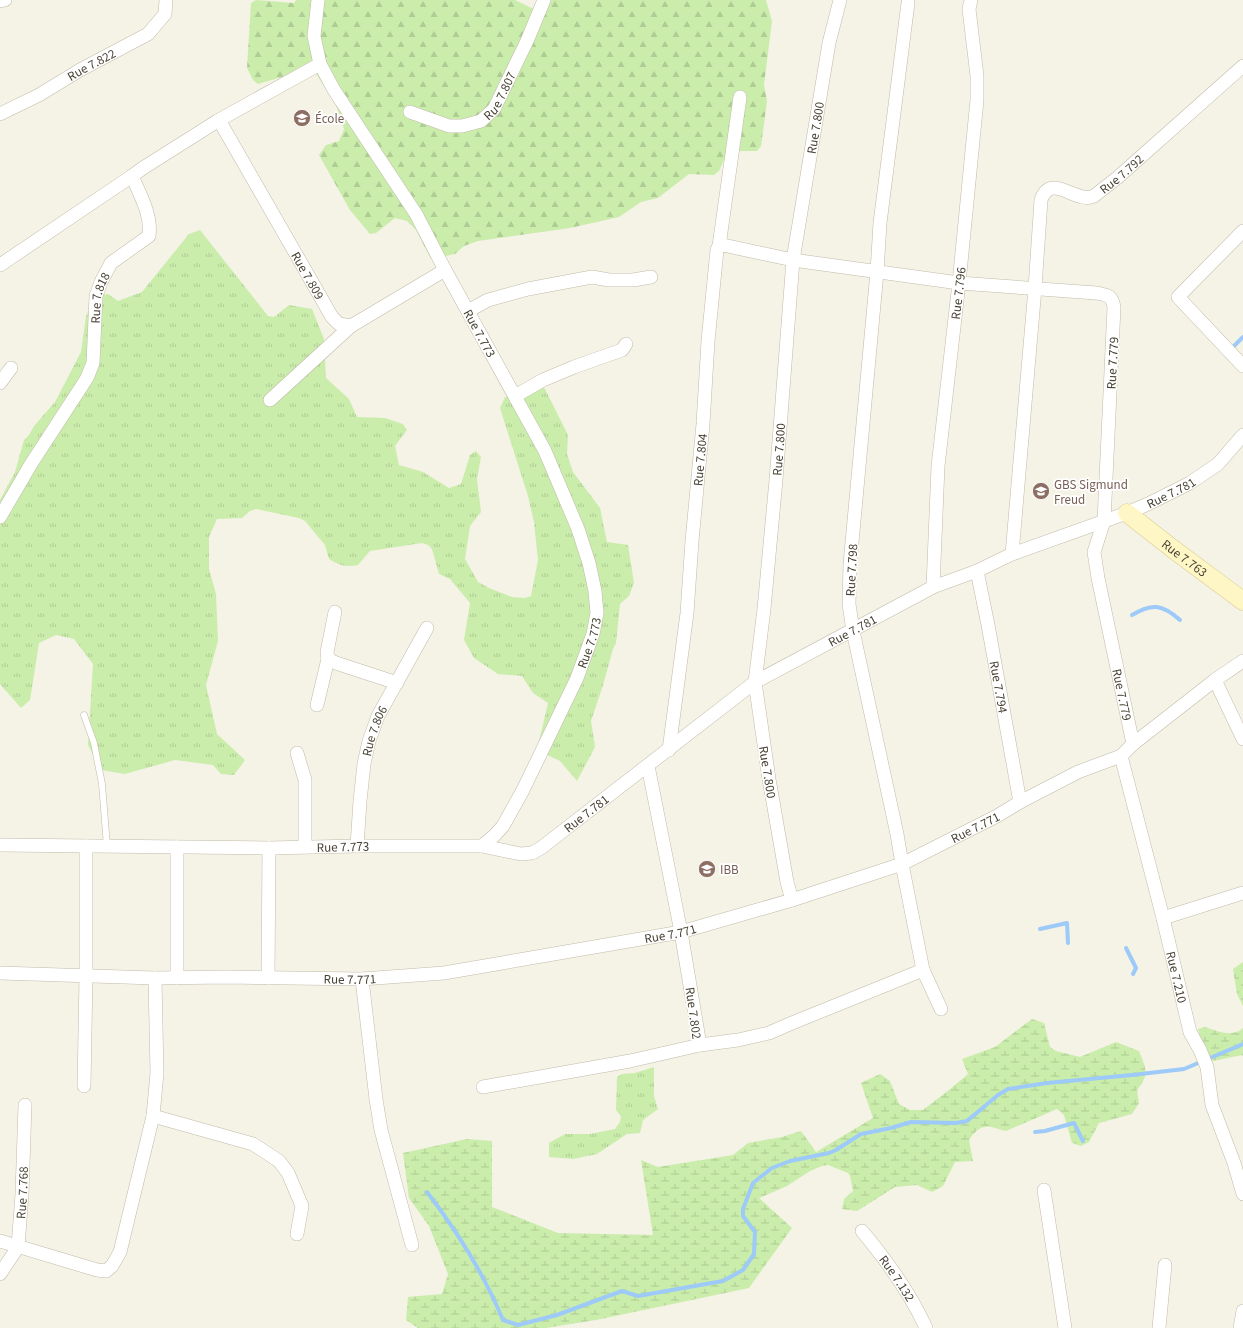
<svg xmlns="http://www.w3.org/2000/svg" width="1243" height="1328" viewBox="0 0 1243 1328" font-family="'Source Sans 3',sans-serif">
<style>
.grass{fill:url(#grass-tufts)}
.forest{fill:url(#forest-firs)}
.wetland{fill:url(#wetland-marsh)}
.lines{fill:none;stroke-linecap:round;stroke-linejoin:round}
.stream{stroke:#9dcaf8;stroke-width:4}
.lane-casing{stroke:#c1bba8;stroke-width:7}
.street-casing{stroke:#c1bba8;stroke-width:14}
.secondary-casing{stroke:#d9cd92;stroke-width:19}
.lane{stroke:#fff;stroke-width:6}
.street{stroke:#fff;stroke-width:13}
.secondary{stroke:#fff6c6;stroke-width:18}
.labels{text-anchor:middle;stroke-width:3.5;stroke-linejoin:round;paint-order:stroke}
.street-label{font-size:13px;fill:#494335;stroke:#fff}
.education-label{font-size:13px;fill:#785e54;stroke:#fff;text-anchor:start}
</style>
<defs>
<pattern id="grass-tufts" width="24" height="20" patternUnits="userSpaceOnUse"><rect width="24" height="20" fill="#caedab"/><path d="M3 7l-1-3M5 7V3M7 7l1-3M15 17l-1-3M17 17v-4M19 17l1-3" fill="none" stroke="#afcc94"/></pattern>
<pattern id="forest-firs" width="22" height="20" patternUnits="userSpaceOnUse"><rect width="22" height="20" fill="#caedab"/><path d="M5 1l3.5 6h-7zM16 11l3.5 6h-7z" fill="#afcc94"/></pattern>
<pattern id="wetland-marsh" width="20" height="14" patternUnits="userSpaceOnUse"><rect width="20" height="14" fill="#caedab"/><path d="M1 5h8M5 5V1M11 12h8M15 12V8" fill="none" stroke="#afcc94"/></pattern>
</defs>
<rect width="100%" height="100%" fill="#f5f2e6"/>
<g class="grass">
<path d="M200,230L268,316L274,317L289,305L312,309L324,339L326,378L349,399L357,417L385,418L403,424L407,430L395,446L399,465L423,472L449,488L461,484L470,455L476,451L481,457L477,479L481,512L470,526L465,559L478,582L489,588L512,597L525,598L531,596L538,560L534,522L528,496L500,408L505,397L540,384L545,389L568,435L567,454L573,472L600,508L607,542L628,545L634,583L629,596L620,604L616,643L613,649L603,685L591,721L595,747L577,781L560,761L537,750L548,703L533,693L522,676L498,674L474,658L464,640L470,603L450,579L439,574L432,549L428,545L422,543L370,551L358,565C344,567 341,566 329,559L325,545L305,521L299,518L256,509L250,511L242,518L217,519L209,537V569L216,594L218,641L206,685L217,734L245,760L234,775L221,774L213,765L175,760L125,774L101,770L88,745L93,664L74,639L56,635L39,643L30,700L21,708L0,684V500L15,472L24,440L29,435L34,426L55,402L81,352L86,316L89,310L101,295L108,294L118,301L142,292L189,234Z"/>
<path d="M654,1067V1096L658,1109L643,1120L640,1133L627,1134L597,1154L573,1159L549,1157V1143L565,1134H590L615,1129L620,1122L621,1116L616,1110L617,1077L622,1074L635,1073Z"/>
</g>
<path class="forest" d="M256,0L294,3L296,0H515L542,13L548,0H766L772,21L764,85L767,101L761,146L757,151H732L724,160L719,171L714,175L689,174L658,198L641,202L619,217L570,228L478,241L464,246L455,254L431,259L416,230L407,221L395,218L376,233L370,234L350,210L319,155L326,145L339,141L344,129L336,105L315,72L305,65L282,77L258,84L253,80L247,68L251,3Z"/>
<g class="wetland">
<path d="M1243,962V1006L1237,994L1233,969Z"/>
<path d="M1032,1019L1044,1023L1050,1047L1056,1051L1080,1057L1116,1042L1139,1051C1146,1069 1150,1074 1137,1090L1139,1103L1132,1114L1099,1123L1089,1142L1081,1146L1072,1143L1064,1115L1057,1109L1006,1131C988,1126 981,1122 969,1140L973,1161L955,1162L943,1186L932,1192L917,1185L895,1187L857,1211L842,1209L844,1199L853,1191L850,1176L848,1173L828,1165L822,1166L810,1171L787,1186L759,1198L792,1228L749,1288L596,1320L546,1328H418L406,1320L408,1297L442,1294L448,1274L429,1226L409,1198L403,1153L467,1139L492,1141V1207L558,1233L653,1235L641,1160L658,1167L733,1155L748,1143L782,1137L801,1131L816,1152L873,1118L861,1083L880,1074L890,1081L899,1104L910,1110H923L949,1090L968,1074L962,1059L995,1047Z"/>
<path d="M1205,1027C1217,1031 1232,1038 1243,1028V1056L1242,1055L1213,1061L1207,1059L1204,1053L1198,1029Z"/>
</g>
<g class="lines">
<g class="stream">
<path d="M1234,346L1243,337"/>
<path d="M1132,615C1152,603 1162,604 1180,620"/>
<path d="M1040,929L1067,923L1068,943"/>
<path d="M1126,948L1136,968L1133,974"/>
<path d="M1035,1132L1045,1131L1074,1123L1083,1141"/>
<path d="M427,1192C457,1231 484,1274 503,1320L518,1325L557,1315L622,1291L638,1296L723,1281L743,1270L754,1254L755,1232L743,1216V1209L753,1183L772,1168L790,1161L829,1153L836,1150L861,1134L891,1128L911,1122L956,1123L967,1121L998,1095L1008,1089L1047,1083L1132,1075L1184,1069L1243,1044"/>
</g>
<defs>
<path id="lane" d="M84,715L94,743L102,784L107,846"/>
<g id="street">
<path d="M0,1L5,0"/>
<path d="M908,3L880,223L877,272L850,564L849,604L853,631L897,834L902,864L923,970L941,1009"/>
<path id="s1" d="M410,112L449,126H462L481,121L494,109L527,41L544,0"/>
<path id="s2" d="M0,114L39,95L80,70L148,34L165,14L166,0"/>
<path id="s3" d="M219,120L332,317L339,324L351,326L445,270"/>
<path d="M1243,231L1178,297L1243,366"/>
<path d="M719,246L740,97"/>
<path d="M0,265L132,176"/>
<path d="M468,311L488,300L528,289L592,277L609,280H633L651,277"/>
<path d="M0,383L11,368"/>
<path d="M515,396L543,380L574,367L622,350L626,344"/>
<path d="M270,400L351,326"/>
<path id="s4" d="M0,517L31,464L87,378L93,363L96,296L101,282L111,263L149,236C152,215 140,195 132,176L143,168L219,120L320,64"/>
<path id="s5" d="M1012,554L1035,288L1041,200C1051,171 1077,205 1094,196L1117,178L1243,66"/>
<path id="s6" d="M977,571L988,625L1020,802"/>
<path id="s7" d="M933,587L938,466L959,283L977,100V76L969,9L971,0"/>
<path d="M335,612L327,652L328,659L336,663L397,683"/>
<path d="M1215,680L1243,661"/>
<path d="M317,705L328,659"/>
<path id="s8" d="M669,750L687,613L692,541L703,424L708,341L717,250L719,246L723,245L793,260L959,283L1096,293C1107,295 1112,295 1114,307L1104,521L1094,552L1098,578L1133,744"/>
<path d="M297,753L305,780V847"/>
<path id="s9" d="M1121,756L1163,918L1190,1032L1200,1050L1207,1067L1212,1105L1234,1163L1243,1194"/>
<path id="s10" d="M0,845L269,848L357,846H482L494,836L503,826L523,790L577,678L593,634L597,613L595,591L589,563L578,529L545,451L445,270L416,214L334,90L320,64L314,36L318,0"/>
<path id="s11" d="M357,846L360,801L364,764L369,741L378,716L427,628"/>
<path id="s12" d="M482,846L521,854L532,853L541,848L755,682L933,587L977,571L1012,554L1127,513L1148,504L1190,483L1218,464L1243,435"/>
<path id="s13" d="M792,900L787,882L769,779L755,682L764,609L776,480L793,260L829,43L840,0"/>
<path d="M1163,918L1243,893"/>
<path id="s14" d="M0,973L155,978L226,977L362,979L444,973L681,932L792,900L902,864L997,816L1020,802L1078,772L1121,756L1133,744L1215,680L1243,739"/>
<path d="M177,978V847"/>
<path d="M268,978L269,848"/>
<path d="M362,979L376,1099L381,1130L412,1245"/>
<path d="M700,1045L738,1040L769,1033L792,1023L923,970"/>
<path d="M84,1086L86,976V846"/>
<path d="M483,1087L630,1061L700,1045L681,932L648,766"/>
<path d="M153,1116L253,1144L279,1161L288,1173L302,1206L297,1234"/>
<path d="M1044,1190L1065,1328"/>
<path id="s15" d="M862,1231C887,1261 910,1292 926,1328"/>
<path d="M0,1241L97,1270L106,1271L112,1266L120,1252L153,1116L157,1073L155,978"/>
<path id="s16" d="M0,1274L18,1247L22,1194L25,1105"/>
<path d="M1159,1328L1165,1265"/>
<path d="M1240,1328L1243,1311"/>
</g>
<g id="secondary">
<path id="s17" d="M1127,513L1173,549L1243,601"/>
</g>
</defs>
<use href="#lane" class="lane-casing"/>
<use href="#street" class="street-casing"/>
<use href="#secondary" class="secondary-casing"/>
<use href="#lane" class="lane"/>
<use href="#street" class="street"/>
<use href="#secondary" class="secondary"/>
</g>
<defs>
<symbol id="school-disc" viewBox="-11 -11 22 22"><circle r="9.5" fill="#8d6e63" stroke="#fff"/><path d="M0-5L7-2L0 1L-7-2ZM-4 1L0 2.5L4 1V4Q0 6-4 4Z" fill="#fff"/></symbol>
</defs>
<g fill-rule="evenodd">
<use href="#school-disc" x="292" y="108" width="20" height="20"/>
<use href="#school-disc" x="1031" y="481" width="20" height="20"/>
<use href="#school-disc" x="697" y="859" width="20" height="20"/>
</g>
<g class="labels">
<g class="street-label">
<text dy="5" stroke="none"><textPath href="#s2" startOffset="104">Rue 7.822</textPath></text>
<text dy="5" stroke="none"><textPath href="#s1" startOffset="106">Rue 7.807</textPath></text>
<text dy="5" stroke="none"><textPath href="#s13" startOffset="779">Rue 7.800</textPath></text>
<text dy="5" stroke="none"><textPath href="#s5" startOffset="451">Rue 7.792</textPath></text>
<text dy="5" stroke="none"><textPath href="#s3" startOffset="179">Rue 7.809</textPath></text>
<text dy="5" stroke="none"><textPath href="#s7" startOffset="295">Rue 7.796</textPath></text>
<text dy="5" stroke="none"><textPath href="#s4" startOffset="246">Rue 7.818</textPath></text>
<text transform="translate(480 333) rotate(61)" y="5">Rue 7.773</text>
<text transform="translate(1112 363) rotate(-87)" y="5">Rue 7.779</text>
<text dy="5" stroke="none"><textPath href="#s13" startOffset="455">Rue 7.800</textPath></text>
<text dy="5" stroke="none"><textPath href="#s8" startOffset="292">Rue 7.804</textPath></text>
<text dy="5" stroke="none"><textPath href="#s12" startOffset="790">Rue 7.781</textPath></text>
<text dy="5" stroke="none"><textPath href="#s17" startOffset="73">Rue 7.763</textPath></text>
<text transform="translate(851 570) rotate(-87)" y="5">Rue 7.798</text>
<text dy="5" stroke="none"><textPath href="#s12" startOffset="442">Rue 7.781</textPath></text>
<text dy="5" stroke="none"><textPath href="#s10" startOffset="714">Rue 7.773</textPath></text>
<text dy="5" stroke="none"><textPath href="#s6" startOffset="118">Rue 7.794</textPath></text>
<text dy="5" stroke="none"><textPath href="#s8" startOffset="1305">Rue 7.779</textPath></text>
<text dy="5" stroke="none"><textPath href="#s11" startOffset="117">Rue 7.806</textPath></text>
<text transform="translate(768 772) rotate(81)" y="5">Rue 7.800</text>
<text dy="5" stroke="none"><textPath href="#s12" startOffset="118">Rue 7.781</textPath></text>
<text dy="5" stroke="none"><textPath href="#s14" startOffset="998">Rue 7.771</textPath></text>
<text dy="5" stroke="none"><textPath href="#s10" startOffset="343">Rue 7.773</textPath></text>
<text dy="5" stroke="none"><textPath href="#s14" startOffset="674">Rue 7.771</textPath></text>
<text dy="5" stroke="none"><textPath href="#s9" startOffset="228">Rue 7.210</textPath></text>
<text dy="5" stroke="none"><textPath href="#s14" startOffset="350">Rue 7.771</textPath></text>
<text transform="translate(694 1013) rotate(82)" y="5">Rue 7.802</text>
<text dy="5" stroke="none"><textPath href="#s16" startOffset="87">Rue 7.768</textPath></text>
<text dy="5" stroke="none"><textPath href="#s15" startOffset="59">Rue 7.132</textPath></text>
</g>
<g class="education-label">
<text x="315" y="123">École</text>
<text x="1054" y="489">GBS Sigmund<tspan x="1054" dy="15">Freud</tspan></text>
<text x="720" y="874">IBB</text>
</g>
</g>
</svg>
